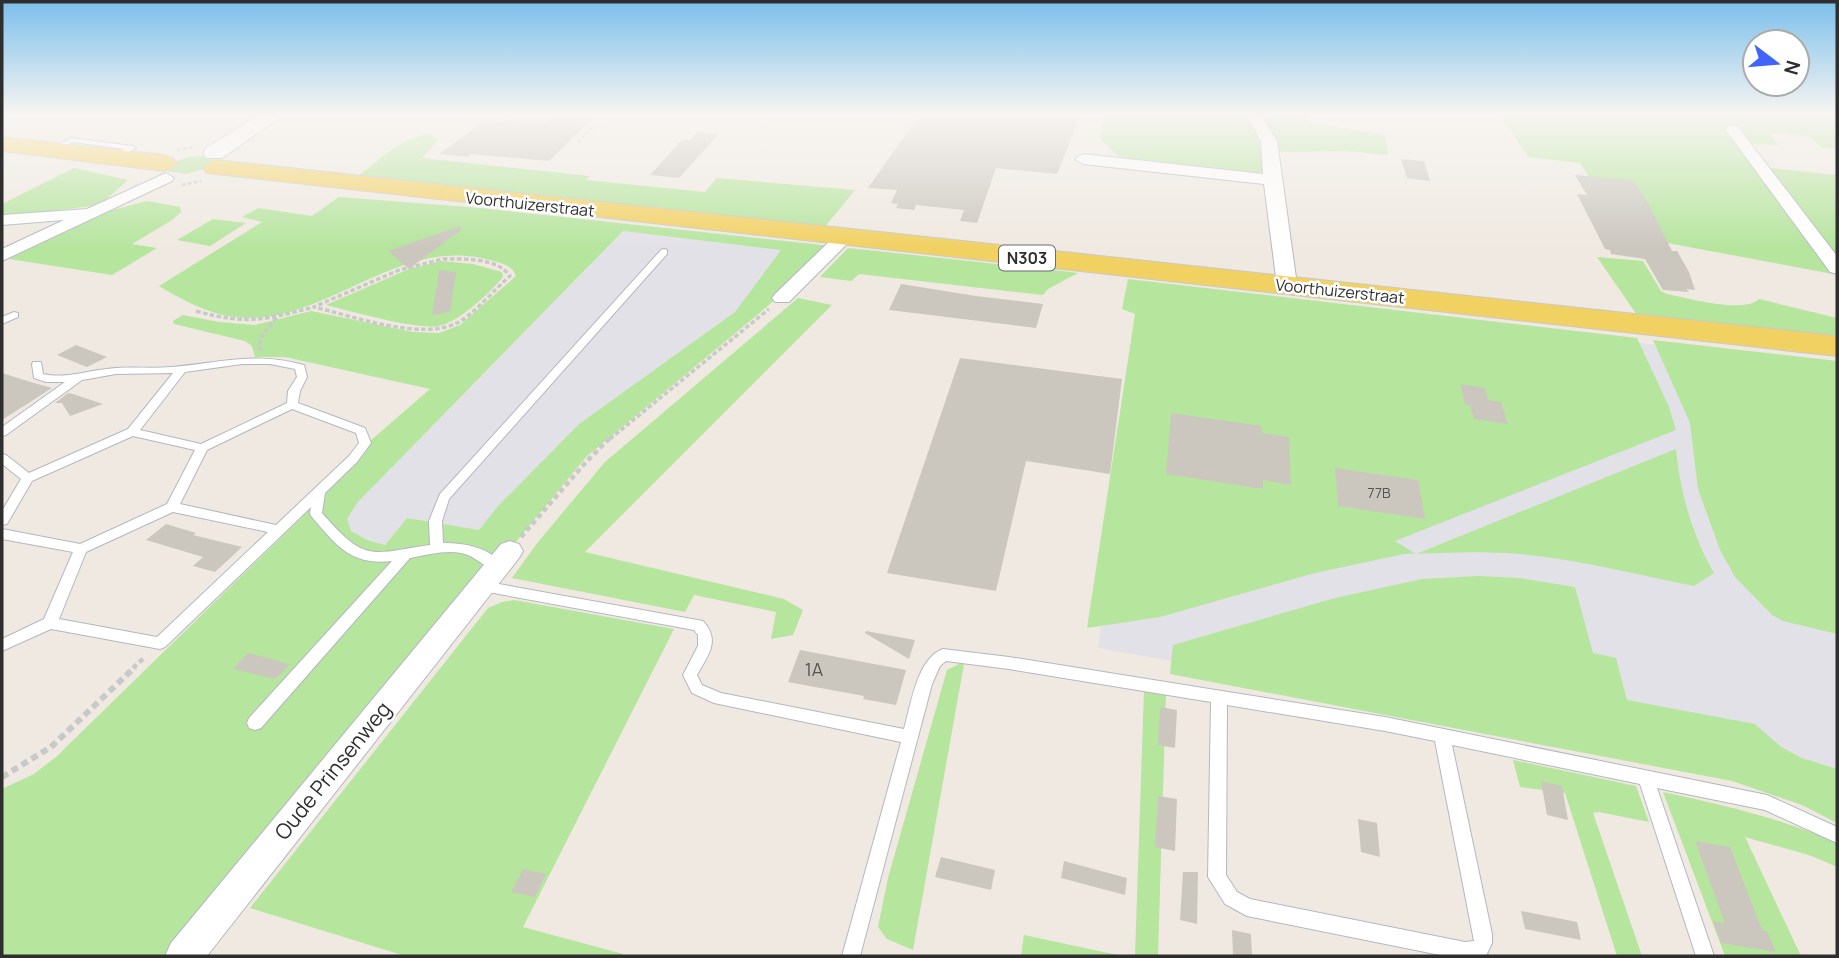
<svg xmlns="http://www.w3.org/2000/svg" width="1839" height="958" viewBox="0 0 1839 958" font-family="Manrope,sans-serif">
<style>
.industrial{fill:#e3e1e8}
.green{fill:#b6e59e;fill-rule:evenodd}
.building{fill:#cbc7bf}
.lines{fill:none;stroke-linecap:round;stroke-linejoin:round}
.lane-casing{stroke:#b4b7c1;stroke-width:2}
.street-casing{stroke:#b4b7c1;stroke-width:2}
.secondary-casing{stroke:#b4b7c1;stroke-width:2}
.primary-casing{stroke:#c9c9c9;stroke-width:2}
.path-far3{stroke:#c9c9c9;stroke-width:2.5;stroke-dasharray:3.5 2.5;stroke-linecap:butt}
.path-far2{stroke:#c9c9c9;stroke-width:3.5;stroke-dasharray:4.5 2.5;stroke-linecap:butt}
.path-far1{stroke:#c9c9c9;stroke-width:4.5;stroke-dasharray:5 3.5;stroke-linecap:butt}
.path{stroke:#c9c9c9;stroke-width:6;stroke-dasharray:7 4.5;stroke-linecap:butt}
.lane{fill:#fff;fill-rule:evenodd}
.street{fill:#fff;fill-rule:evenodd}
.secondary{fill:#fff;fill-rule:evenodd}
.primary{fill:#f2d163;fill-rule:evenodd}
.labels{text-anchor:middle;stroke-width:5;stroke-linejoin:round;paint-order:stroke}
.number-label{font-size:14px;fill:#555452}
.far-street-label{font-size:16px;fill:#2e2e2e;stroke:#fff}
.shield{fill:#fff;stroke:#6d6d6d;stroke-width:2}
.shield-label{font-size:16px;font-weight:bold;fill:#2e2e2e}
.near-number-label{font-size:18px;fill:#555452}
.near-street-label{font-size:21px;fill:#2e2e2e;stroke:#fff}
</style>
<rect width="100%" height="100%" fill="#efe9e1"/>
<g class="industrial">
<path d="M623,231L782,250L735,312L579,424L498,506L478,531L408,518L385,545L367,540L350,531L347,519L357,503Z"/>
<path d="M1149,287L1816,363L1837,409V778L1098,648Z"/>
</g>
<g class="green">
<path d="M1104,114H1246L1258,135L1265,172L1258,173L1119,157L1100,139Z"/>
<path d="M1258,114H1307V122L1385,135L1388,155L1346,151L1275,152Z"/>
<path d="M1500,114H1837V149L1822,148L1808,136L1769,133L1778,145L1750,144L1737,129L1724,128L1766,178L1833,274L1630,236L1580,163L1528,157Z"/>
<path d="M430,134L439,139L422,158L590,176L586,180L705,192L717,178L855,190L823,229L355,178C380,161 399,137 430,134Z"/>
<path d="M207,156L214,161L210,167L186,174L167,171C173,158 192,156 207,156Z"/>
<path d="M74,168L128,180L100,205L2,217V204Z"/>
<path d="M1770,168L1835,175L1837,258Z"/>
<path d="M339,197L481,208L831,246L769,305L586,457L174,956H2V789L34,774L56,757L353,467L367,450L369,442L430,389L285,357H255L252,346L245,341L174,324L173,321L183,315L219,322L255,325L311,311L413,332L439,333L460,325L516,276C512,265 501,263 490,260C408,237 342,307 265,317C223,322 193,306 159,286L262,222L242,217L258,208L312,216ZM623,231L781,250L735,312L579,424L498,506L479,530L407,518L385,545L367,540L351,531L347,519L357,503Z"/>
<path d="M147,201L180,207L181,212L172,220L132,244L157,248L112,275L9,259L109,211Z"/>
<path d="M213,219L246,223L210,246L177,240Z"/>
<path d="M848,248L1054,270L1078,273L1048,289L1043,295L859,274L851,281L820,277Z"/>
<path d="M1597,257L1643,261L1661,291L1667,294C1687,298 1744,314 1759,299L1837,318V339L1639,318Z"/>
<path d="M441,261L473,264L502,272L503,277C491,292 457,324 438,326C416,330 351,311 326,305L409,269Z"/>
<path d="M1128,279L1637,338L1669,407L1676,430L1395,541L1416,554L1676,449C1680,492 1692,535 1714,573L1694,586C1633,574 1570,557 1507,553C1473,551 1439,553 1404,554L1315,573L1160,617L1087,628L1135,314L1122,309Z"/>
<path d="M798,298L832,305L585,552L784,599L803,610L793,635L771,639L776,612L694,595L685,612L512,578L538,542L605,462Z"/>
<path d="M1653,340L1837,361V634L1783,621L1772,615L1735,577L1720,550L1698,489L1690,423Z"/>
<path d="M1478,576L1520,578L1575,587L1593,653L1616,658L1627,700L1755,724L1781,747L1802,758L1837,769V823L1802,805L1732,781L1170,674L1173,645L1335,598L1422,579Z"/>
<path d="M514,600L674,629L523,927L623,954L621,956H405L250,908L488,608L502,602Z"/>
<path d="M961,663L964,664L913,950L887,939L878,927L888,878L947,670Z"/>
<path d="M1144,690L1166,693L1158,956H1135Z"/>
<path d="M1513,760L1636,786L1649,822L1599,812L1593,813L1642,956H1617L1565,793L1520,787Z"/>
<path d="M1663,792C1723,805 1781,818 1837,843V867L1812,856L1745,837L1801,956H1725Z"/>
<path d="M1024,935L1122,956H1021Z"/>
</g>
<g class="building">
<path d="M557,114H597L549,161L471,154L467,157L439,154L483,122L500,123L505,119L546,123Z"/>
<path d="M920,114H1081L1057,174L996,168L977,223L960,221L964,210L916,205L914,210L896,208L898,204L891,203L897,190L868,188Z"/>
<path d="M698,132L719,134L679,178L650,175L682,140H690Z"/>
<path d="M1401,159L1424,161L1430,181L1407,178Z"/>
<path d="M1575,175L1633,180L1648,203L1672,251H1677L1689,272L1695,290L1686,289L1689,292L1663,290L1645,259L1611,254L1610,250L1605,249L1577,194L1587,195Z"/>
<path d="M460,226L462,229L409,269L388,251Z"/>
<path d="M439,270L456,272L450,312L432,315Z"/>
<path d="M901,284L976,296L1043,304L1036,328L889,310Z"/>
<path d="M76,345L107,357L87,367L57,355Z"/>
<path d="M960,358L1122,379L1110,474L1026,461L996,591L887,573Z"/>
<path d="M2,373L34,383L52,388L2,420Z"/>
<path d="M1460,384L1485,388L1488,400L1501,402L1508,424L1474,419L1470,406L1465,405Z"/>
<path d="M68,393L73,394L103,404L70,416L62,403H55Z"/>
<path d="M1171,413L1262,426V433L1289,437L1291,485L1263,480V489L1166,474Z"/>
<path d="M1335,468L1418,480L1425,519L1338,506Z"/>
<path d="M166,524L196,533L193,535L242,547L215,572L193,566L203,557L146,540Z"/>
<path d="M866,631L915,640L909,659L865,633Z"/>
<path d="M800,650L906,670L896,705L863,699L864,696L788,682Z"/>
<path d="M248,653L290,664L276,679L233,669Z"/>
<path d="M1160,707L1177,710L1175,748L1158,745Z"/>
<path d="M1541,781L1562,786L1568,820L1547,815Z"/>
<path d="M1158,796L1177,799L1175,851L1155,847Z"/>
<path d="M1358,819L1377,823L1380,857L1361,852Z"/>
<path d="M1695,841L1730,847L1762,930L1767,931L1776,952L1721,943L1713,921L1725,923Z"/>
<path d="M941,857L995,870L991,890L935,877Z"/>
<path d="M1064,861L1127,878L1125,895L1061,878Z"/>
<path d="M523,869L546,874L535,897L511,892Z"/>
<path d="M1183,872H1198L1197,924L1180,920Z"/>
<path d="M1521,911L1577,922L1581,940L1525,929Z"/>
<path d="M1232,930L1251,934L1252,956H1233Z"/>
</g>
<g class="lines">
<defs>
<g id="lane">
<path d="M72,138L132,146L136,148L115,159H112V155L124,149L73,142L55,152L48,150Z"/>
<path d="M664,249L667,250V254L449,499L442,521L443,543C465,543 489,547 504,566L502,569C488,573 476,555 461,553C445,550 427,555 410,558L261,728L255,730L249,728L247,723L249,718L392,561C351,566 336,545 312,517L310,514L311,507L165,647L160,649L51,629L2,651V639L44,619L73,552L2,539V529L80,544L167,504L195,450L133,436L32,481L7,524L2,525V511L21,479L2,464V454L6,455L29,473L128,429L173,373L116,374L82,380L6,435L2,436V427L65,382H46L34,378L32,364L33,362H41L43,374C65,379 85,371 107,369C128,366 150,369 171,367C220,363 254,351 304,365L307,377L300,391L298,403L365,428L371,443L357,462L325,493L322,513C366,563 369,554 430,545L429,521L440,494L661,250ZM242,364H270L295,369L297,377L288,391L287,403L201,444L140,430L185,372ZM292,409L356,433L359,443L349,456L276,525L180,504L207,450ZM173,512L268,532L157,637L59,619L86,552Z"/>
<path d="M14,312L18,313V317L2,324V317Z"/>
<path d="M482,581L703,621C721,641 708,655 697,675L702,685L721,693L904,729C911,705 917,658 943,649L1009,657L1385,717L1767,795L1837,827V843L1765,810L1657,788L1714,956H1696L1640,784L1452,745L1492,934V943L1486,956H1445L1247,916L1225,904L1208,877L1211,702L1009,669L946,661L940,666L932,684L860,956H842L901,742L714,703L692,693L683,675L698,646V635L694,630L477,590L475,586L477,582ZM1227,705L1385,731L1435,741L1474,941L1465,942L1250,899L1237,892L1226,875Z"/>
</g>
<g id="street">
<path d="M1246,114H1260L1277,141L1297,285L1294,289H1280L1277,285L1264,184L1083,164L1075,159L1083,154L1263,174L1261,141Z"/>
<path d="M1733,125L1738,127L1837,256V274L1830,272L1728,133L1725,130L1728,127Z"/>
<path d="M166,173L174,178L172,181L2,261V249L64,220L2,225V215L87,209Z"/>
<path d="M843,233L852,238L849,242L789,302H775L772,298L775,294L837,234Z"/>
<path d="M510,541L519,544L523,551L519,558L207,956H165L171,943L501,544Z"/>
</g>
<path id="secondary" d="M261,114H285L222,158H206L203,153L206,148Z"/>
<g id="primary">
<path d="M2,137L164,155L173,158L177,163L173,168L164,171L2,151Z"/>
<path d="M216,160L1837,336V356L207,173L203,168L207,163Z"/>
</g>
</defs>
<use href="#lane" class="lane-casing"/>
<use href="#street" class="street-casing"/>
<use href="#secondary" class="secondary-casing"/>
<use href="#primary" class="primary-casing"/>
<g class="path-far3">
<path d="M578,142L606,114"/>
<path d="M177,150L196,147"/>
<path d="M182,185L201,181"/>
</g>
<g class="path-far2">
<path d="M443,259C463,259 497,257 510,276C495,289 474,314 457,323C420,341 353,316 314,307L399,270Z"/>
<path d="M196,311C247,325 264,320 314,307"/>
<path d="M262,350L259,348L261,337L277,317"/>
<path d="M610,439L769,309"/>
</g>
<g class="path-far1">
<path d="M521,537L586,462L611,437"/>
<path d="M133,668L145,657"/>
</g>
<path class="path" d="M2,777L51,747L135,667"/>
<use href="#lane" class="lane"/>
<use href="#street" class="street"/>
<use href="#secondary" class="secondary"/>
<use href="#primary" class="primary"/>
</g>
<linearGradient id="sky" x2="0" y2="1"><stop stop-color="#7abfeb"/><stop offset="0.46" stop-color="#f8f5f2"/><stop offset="1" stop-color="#f8f5f2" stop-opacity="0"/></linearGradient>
<rect width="1839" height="248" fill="url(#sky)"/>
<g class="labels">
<g class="number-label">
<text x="1379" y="498">77B</text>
</g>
<g class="far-street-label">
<text transform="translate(530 204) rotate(6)" y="6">Voorthuizerstraat</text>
<text transform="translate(1340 291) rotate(6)" y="6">Voorthuizerstraat</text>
</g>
<rect class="shield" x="999" y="245.5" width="56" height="25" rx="5"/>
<g class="shield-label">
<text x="1027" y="264">N303</text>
</g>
<g class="near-number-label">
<text x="814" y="676">1A</text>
</g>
<g class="near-street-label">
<text transform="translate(333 771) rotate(-51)" y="7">Oude Prinsenweg</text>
</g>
</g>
<rect width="1839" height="958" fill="none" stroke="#2e2e2e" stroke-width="7"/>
<g transform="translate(1776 63) rotate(106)"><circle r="33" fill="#ffffff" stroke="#ababab" stroke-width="2"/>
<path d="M0-5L12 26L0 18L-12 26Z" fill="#4264fb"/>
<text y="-10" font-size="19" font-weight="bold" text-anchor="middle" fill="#2e2e2e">N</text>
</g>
</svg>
